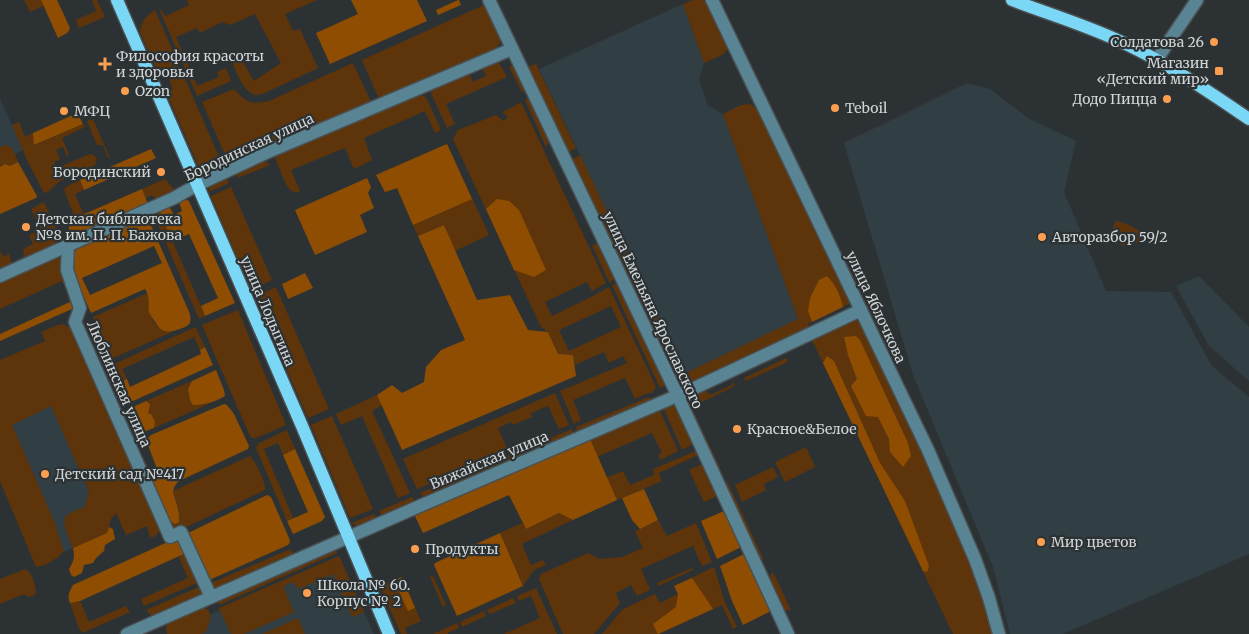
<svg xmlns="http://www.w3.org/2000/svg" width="1249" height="634" viewBox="0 0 1249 634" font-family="Merriweather,serif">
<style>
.built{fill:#313e43}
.green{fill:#5e340b;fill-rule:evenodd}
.forest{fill:#8f4d02;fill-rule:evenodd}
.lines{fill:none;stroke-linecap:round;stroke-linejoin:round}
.minor-casing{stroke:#4a4f51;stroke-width:15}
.major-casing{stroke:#4a4f51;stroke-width:15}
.minor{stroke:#598493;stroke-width:12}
.major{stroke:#7bd7f6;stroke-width:12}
.poi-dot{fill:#fb9e50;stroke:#2c3234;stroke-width:2}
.labels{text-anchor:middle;stroke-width:4.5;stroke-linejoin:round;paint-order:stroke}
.poi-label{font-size:14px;fill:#d2d5d7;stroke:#2c3234;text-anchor:start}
.street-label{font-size:14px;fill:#d2d5d7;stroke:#2c3234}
</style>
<rect width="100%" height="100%" fill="#2c3234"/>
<g class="built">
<path d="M683,4L704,63L699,79L708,106L723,114L798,319L684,374L539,69Z"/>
<path d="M967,83L990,89L1028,118L1076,141L1064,192L1106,291L1171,292L1212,366L1249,397V554L1063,634H1010L993,567L913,375L844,143Z"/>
<path d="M0,99L23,150L15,154L18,162L5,164L0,167Z"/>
<path d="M1199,276L1249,327V381L1209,346L1176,286Z"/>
<path d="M39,377L107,533L45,560L0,391Z"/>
<path d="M339,556L374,634H167Z"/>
</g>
<g class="green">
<path d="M24,0H57L69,26V32L67,33L44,6L30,12Z"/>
<path d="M92,0H97L105,17L79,28L76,20L96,11Z"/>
<path d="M187,0H317L285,14L293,31L300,29L318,68L265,93C262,94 260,95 257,95C244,95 235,69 231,59L239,55L254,81L281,63L255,14L230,25L222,22L200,33L197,28L176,37L197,86L219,77L217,72L226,68L231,81L197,96L159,9H160L166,16L189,5Z"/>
<path d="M693,0H705L726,42L727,50L722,55L704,63L683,4Z"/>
<path d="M484,5L500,39C500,45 497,46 493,50L379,99L362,60Z"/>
<path d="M155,10L219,157L199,167L167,94L173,89L167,74L159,75L140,32C141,22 146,15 155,10Z"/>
<path d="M498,61L507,77L446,104L455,124L447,128L431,93L433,88L469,73L473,82L486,76L482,67Z"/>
<path d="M353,63L371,102L229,164L202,102L234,89C248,103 249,105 269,101Z"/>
<path d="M536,64L576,148L567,153L527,67Z"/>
<path d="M510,65L514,67L526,91L522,92L510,69Z"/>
<path d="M418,94L426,97L441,130L435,133L425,111L364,138L372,160L354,169L345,148L291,170L300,191C297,192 295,193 292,191C286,188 279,167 276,160L275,156L278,153Z"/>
<path d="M529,98L549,141L546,147L525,100Z"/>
<path d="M521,102L606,283L592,291L587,282L545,302L552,316L593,296L609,287L656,387L652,393H648L635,399L625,378L573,400L581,420L574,424L560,391L627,363L623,356L609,363L604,352L575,365L573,355L558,354L548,332L541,327L453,139L458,130L496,115L504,121L508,117L502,112L513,107ZM611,306L621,327L569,351L559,330Z"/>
<path d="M750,104L757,109L851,303L809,323L807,328L688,384L681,386L679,384L571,160L580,155L684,374L798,319L723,114L741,105Z"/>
<path d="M93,119L110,158H108L103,145H97L87,121Z"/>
<path d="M19,122L25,137L33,133L35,145L83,124L85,127L62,138L69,155L67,156L63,147L56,150L60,159L54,162L57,168L90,154C97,155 99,160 94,166L61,180L48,192L44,193L28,162L12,125Z"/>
<path d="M447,144L489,235L455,251L444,225L418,236L397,188L385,192L376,175Z"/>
<path d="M5,145C14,146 15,155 18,162L10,166L5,164L0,167V147Z"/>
<path d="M221,161L223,166L206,174H203L201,170Z"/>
<path d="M263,161L267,162L270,165L238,178L235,173L258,162Z"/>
<path d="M226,177L229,183L209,192V188L211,185Z"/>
<path d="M165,179L176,192L157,200L152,195L146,198L142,189Z"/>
<path d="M80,180L84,190L75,194L84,215L75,218L64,190L67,186Z"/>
<path d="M231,187L272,280L251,290L211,196Z"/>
<path d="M44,202L59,235V244L25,259L23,249L33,244L29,235L41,230L31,209Z"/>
<path d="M159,210L205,316L199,319L153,213Z"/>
<path d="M1116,221C1126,223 1144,230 1146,241L1126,245H1121C1115,240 1110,228 1116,221Z"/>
<path d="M598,244L615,279L609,282L592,245Z"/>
<path d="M0,250L3,257L9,254L12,265L0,270Z"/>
<path d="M55,257L59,258L61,260L65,280L72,301L62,281L0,309V282Z"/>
<path d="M617,283L665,385L660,388L612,285Z"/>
<path d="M276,287L329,409L308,418L255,297Z"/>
<path d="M148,293C149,311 150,331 172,332L111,359L93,317Z"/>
<path d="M238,310L286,425L256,438H252L250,436L202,325Z"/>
<path d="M851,320H856L861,323L923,451L950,512L977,580L993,634H953L811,338Z"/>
<path d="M62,324L70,328L74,332L160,528L158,533L154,537H150L147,526L126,535L116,513L111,519L107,533L73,548C70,541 61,523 66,516C70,512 80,509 85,507L89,491L51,406L12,425L54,521L64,552L61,553L60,556L45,565L36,567L0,481V360L45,341L41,332L58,325Z"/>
<path d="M193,328H196L205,347L200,350L194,337L122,369L127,379L124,380L118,373L114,364Z"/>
<path d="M786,358L788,362L746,381L744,378Z"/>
<path d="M192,381L188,389L202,405L211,403L154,428L155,422L147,414L150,404L146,401Z"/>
<path d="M733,382L735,385L733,387L700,403L698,402L694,393L704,389L710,395L732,385Z"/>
<path d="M555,393L569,425L559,429L548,406L531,413L532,417L513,425L511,422L498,428L508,451L417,489L403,459Z"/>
<path d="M377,395L382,405L372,411L410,493L398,498L362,416L341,425L336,414Z"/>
<path d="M649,397L652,401L579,433L576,427Z"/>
<path d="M672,403L674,405L693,444L682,450L663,407Z"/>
<path d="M691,407L720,468L716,466L689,408Z"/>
<path d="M659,409L678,451L660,460L658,455L662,453L652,433L597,457L590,439Z"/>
<path d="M332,416L373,509L350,518L311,425Z"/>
<path d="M572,429L574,435L424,498L420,493Z"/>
<path d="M287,430L295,449L283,455L278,443L264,449L293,518L287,521L256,448L259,443Z"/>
<path d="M806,447L815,467L785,482L775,462Z"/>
<path d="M696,451L698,455L659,473L662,481L617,500L606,478L623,471L630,485L654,475L653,469Z"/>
<path d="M250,456C256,462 266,483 265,490L182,529H176L170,527L163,513L179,510L173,491Z"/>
<path d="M702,464L717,496L704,502L689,470Z"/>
<path d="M773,467L778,477L764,484L766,490L742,502L735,485Z"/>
<path d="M727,481L764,560L758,555L726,486Z"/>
<path d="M412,497L416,503L382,518L379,511Z"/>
<path d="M559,513L573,520L522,544L531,565L543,560L546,565L534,570L523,586L500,533L522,523L526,529Z"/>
<path d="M374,514L377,520L359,527L356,526L352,523Z"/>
<path d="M658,520L667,536L696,523L712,562L702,566L693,546L641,569L650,590L637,596L631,585L616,593L620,603L594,634H563L539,579L541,574L588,553L600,559L622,557L643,548L635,531Z"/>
<path d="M335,549L337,553L219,605V600Z"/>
<path d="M288,550L292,551L294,556L215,590L209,584Z"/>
<path d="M186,553L199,582L144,606L141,599L188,578L179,557Z"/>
<path d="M339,556L364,612L352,617L333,574L299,589L293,582L284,586V589L294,612L244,634H231L219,608Z"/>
<path d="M714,567L725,603L737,627L733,629L722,605L659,634H602L623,609L655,594L660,603L678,594L674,586Z"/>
<path d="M692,568L693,570L658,586L657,583Z"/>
<path d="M25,569C33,573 35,584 36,593L33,596L27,597L24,594L0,604V579Z"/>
<path d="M773,572L791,610H785L783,608L770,580L771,574Z"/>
<path d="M433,576L446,605L443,607L430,577Z"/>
<path d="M402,577L421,621L405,628L407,634H401L380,586Z"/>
<path d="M201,586L202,593L198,597L153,617L146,610Z"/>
<path d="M536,588L557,634H504L540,618L531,596L519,601L517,596Z"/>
<path d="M513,598L516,603L490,614L487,610Z"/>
<path d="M80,601L89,622L126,606L130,612L82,633L78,626L70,603Z"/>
<path d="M204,607C215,613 209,622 206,632L202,634H167L166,628L169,622Z"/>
<path d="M484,611L486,616L462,627L460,622Z"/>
<path d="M298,618L305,634H262Z"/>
<path d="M457,623L459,628L448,633V634H433Z"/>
</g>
<g class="forest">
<path d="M41,0H57L69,26L70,29L67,33L58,38Z"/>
<path d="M351,0H417L427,21L330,64L316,33L358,14Z"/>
<path d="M458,0H459L461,5L438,15L436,10Z"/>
<path d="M77,113L83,124L34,145L33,133Z"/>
<path d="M447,144L472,199L413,225L397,188L385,192L376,175Z"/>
<path d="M151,149L156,158L84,190L80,180Z"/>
<path d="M18,162L37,196L36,198L0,214V167L5,164L10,166Z"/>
<path d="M367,178L371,187L368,193L374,208L360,215L367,232L315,255L295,210Z"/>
<path d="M142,189L148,204L74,237C65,232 69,224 75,218Z"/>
<path d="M184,199L189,201L235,303L205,316L201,306L218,298L189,234L172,241L159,210L169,206L174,215L182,211L179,202Z"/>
<path d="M497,199L509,201L519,210L546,270L534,277L514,270L486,209Z"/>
<path d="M147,216L190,314C191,321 191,324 185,327C172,332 163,336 155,322C153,319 150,315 149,312C148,304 150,296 145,289L91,313L72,270L73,252L76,248ZM154,246L162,263L90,295L82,278Z"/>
<path d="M444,225L477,300L510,295L528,330L548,332L558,354L573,355L576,376L402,450L377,395L392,385L402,393L424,382L426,367L441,350L465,340L418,236Z"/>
<path d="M305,273L313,288L288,299L282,284Z"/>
<path d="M827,276C836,285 840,295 843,307L812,322L808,311L810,298L819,280Z"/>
<path d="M72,301V309L0,341V334Z"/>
<path d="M856,336L860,340L908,443L911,456L903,467L890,452L889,439L878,417L866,416L851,386L857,379L848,355L844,337Z"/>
<path d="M205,347L213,365L133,401L129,402C125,394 126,388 124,380L127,379L130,387L201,354L200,350Z"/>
<path d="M827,356L834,361L880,463L905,501L929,566L927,572L923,571L823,363Z"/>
<path d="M216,370L224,390L225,396C215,402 205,405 193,405L190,400L188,389L192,381Z"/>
<path d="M146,401L150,404L148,414H151L155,422L154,428L146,431C139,426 133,416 133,407Z"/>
<path d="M224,404L227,405L234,414L249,446L248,449L179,481C168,492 176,496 178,509C179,513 179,517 179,522L175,524C160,516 154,493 151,478L157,469L148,445L147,439L151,435Z"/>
<path d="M590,439L617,500L573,520L559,513L526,529L509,495L423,533L414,514Z"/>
<path d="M295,449L325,517L322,521L293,534L287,521L308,512L283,455Z"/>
<path d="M644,489L658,520L640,529L632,520L622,498Z"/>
<path d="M267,495L271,497L289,538L290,542L288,545L207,581L188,533Z"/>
<path d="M724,511L741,547L717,559L701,521Z"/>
<path d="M109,527L113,529L115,539L105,545L104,551L96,558L93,563L84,565L82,573L74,577L71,575L69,569C74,561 75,557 73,548L107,533Z"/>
<path d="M500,533L523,586L457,616L434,565L435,563Z"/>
<path d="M172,540H179L186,553L80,601L70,603C67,596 69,592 73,585Z"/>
<path d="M744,554L771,611L743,625L732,601L720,566Z"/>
<path d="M402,577L415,608L408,611L394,580Z"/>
<path d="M692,578L713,609L658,634L653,624L676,607L678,594L674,586Z"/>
</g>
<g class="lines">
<defs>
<g id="minor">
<path d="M489,0L674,388L788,634"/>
<path d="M712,0L928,450L975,559L989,598L999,634"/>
<path d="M1157,59L1197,0"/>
<path d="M68,245L67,270L80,308L75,322L170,537L181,532L211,597"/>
<path d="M0,276L174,198L197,185L268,152L512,49"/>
<path d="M127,634L422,505L686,392L861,310"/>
</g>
<g id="major">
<path d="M117,0L302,426L389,634"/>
<path d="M1012,0C1046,13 1082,24 1115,39C1163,60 1206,90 1249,119"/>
</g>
</defs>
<use href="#minor" class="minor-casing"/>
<use href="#major" class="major-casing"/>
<use href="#minor" class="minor"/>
<use href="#major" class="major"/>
</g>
<g class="poi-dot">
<circle cx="1214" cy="42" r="5"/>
<path d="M102.5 56.5h5v5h5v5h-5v5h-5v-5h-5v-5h5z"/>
<rect x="1214" y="66" width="10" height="10" rx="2.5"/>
<circle cx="125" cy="91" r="5"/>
<circle cx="1167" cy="99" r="5"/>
<circle cx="835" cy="108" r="5"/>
<circle cx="64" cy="111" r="5"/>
<circle cx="161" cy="172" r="5"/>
<circle cx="26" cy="227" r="5"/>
<circle cx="1042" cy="237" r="5"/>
<circle cx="737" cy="429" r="5"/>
<circle cx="45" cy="474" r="5"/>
<circle cx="1041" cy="542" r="5"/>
<circle cx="415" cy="549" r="5"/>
<circle cx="307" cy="593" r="5"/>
</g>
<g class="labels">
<g class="poi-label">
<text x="1204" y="47" text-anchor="end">Солдатова 26</text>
<text x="116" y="61">Философия красоты<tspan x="116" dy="16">и здоровья</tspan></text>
<text x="1209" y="68" text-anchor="end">Магазин<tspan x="1209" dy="16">«Детский мир»</tspan></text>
<text x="135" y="96">Ozon</text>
<text x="1157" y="104" text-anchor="end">Додо Пицца</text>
<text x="845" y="113">Teboil</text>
<text x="74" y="116">МФЦ</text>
<text x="151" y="177" text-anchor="end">Бородинский</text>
<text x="36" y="224">Детская библиотека<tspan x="36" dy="16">№8 им. П. П. Бажова</tspan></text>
<text x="1052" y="242">Авторазбор 59/2</text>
<text x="747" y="434">Красное&amp;Белое</text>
<text x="55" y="479">Детский сад №417</text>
<text x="1051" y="547">Мир цветов</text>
<text x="425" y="554">Продукты</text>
<text x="317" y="590">Школа № 60.<tspan x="317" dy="16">Корпус № 2</tspan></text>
</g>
<g class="street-label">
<text transform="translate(249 147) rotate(-25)" y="5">Бородинская улица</text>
<text transform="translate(876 307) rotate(65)" y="5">улица Яблочкова</text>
<text transform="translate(653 310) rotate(65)" y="5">улица Емельяна Ярославского</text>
<text transform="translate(268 311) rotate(67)" y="5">улица Лодыгина</text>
<text transform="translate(119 384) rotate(66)" y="5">Люблинская улица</text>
<text transform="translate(489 460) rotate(-23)" y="5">Вижайская улица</text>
</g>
</g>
</svg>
